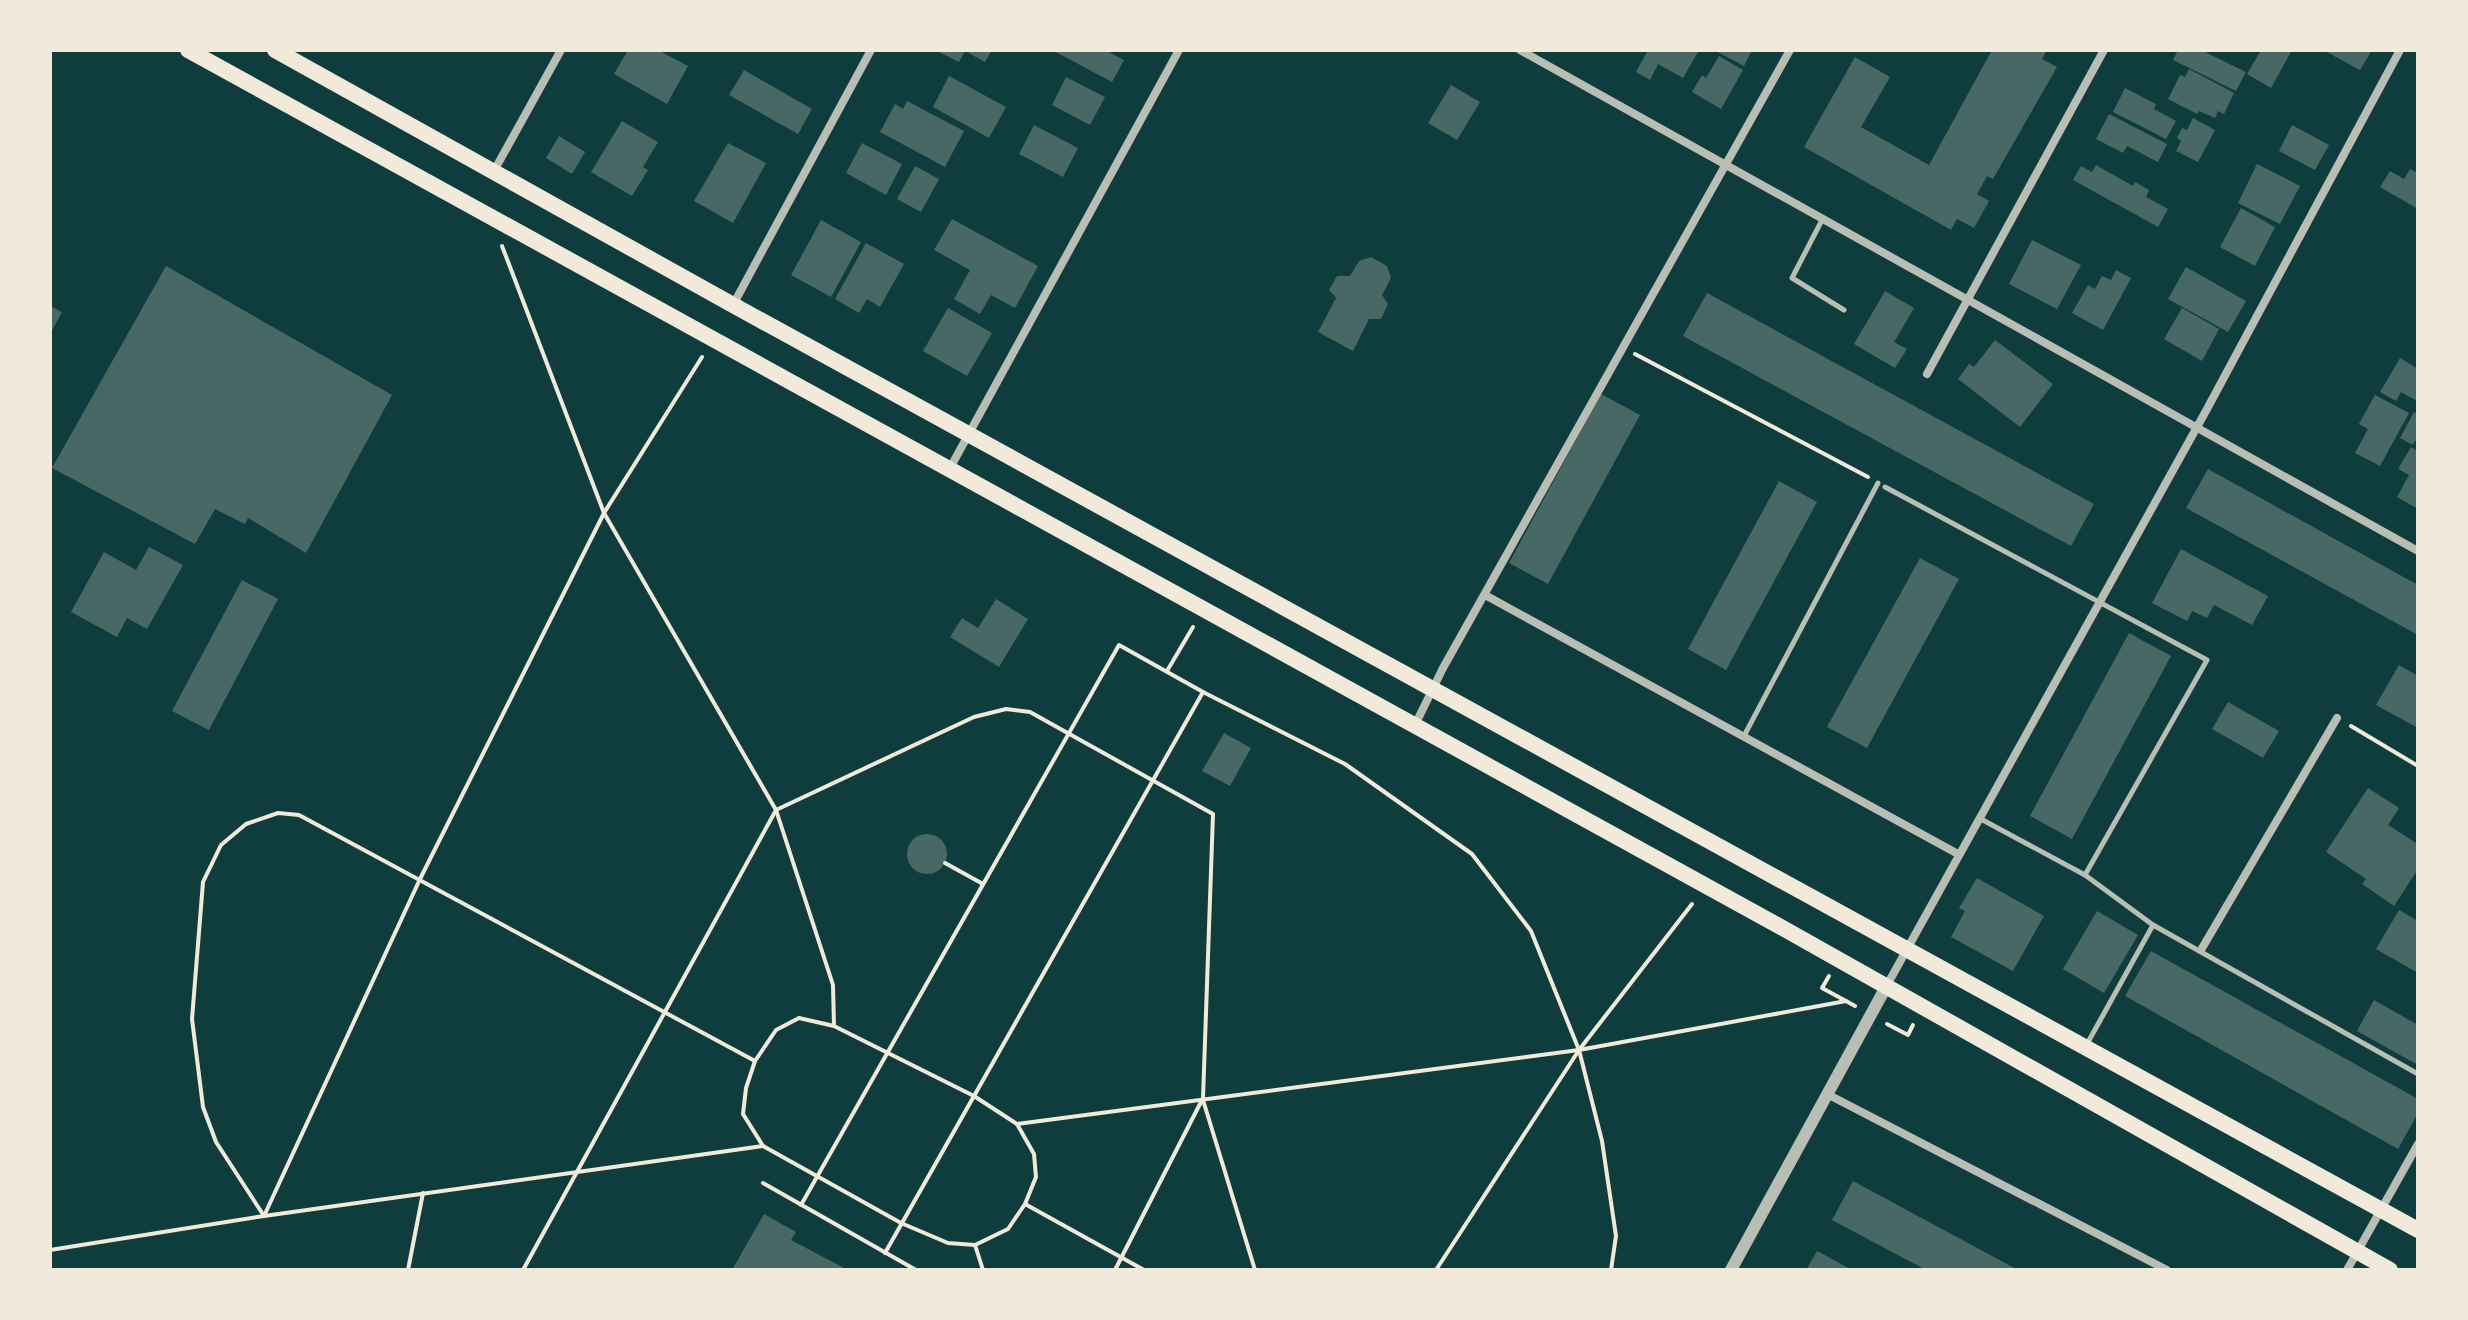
<svg xmlns="http://www.w3.org/2000/svg" width="2468" height="1320" viewBox="0 0 2468 1320" font-family="Overpass,sans-serif">
<style>
.building{fill:#486865}
.lines{fill:none;stroke-linecap:round;stroke-linejoin:round}
.path{stroke:#f1e9da;stroke-width:4}
.service{stroke:#b8beb3;stroke-width:5}
.minor{stroke:#b8beb3;stroke-width:8}
.tertiary{stroke:#b8beb3;stroke-width:12}
.primary{stroke:#f1e9da;stroke-width:16}
</style>
<rect width="100%" height="100%" fill="#0f3d3e"/>
<g class="building">
<path d="M628,50H658L688,66L667,104L614,74Z"/>
<path d="M935,50H992L985,62L965,51L959,62Z"/>
<path d="M1052,50H1105L1124,60L1112,82Z"/>
<path d="M1648,50H1699L1683,78L1658,64L1650,80L1636,72Z"/>
<path d="M1714,50H1752L1744,66Z"/>
<path d="M1992,50H2047L2042,59L2057,67L1993,179L1987,176L1977,194L1989,201L1974,228L1957,219L1951,230L1804,147L1855,57L1890,77L1861,127L1929,165Z"/>
<path d="M2178,50H2201L2246,72L2236,91L2173,60Z"/>
<path d="M2261,50H2292L2271,88L2247,74Z"/>
<path d="M2323,50H2372L2360,70Z"/>
<path d="M1719,56L1743,70L1721,109L1692,92L1702,75L1706,78Z"/>
<path d="M2189,69L2234,93L2224,114L2218,111L2215,118L2199,111L2197,114L2168,99L2180,75L2185,77Z"/>
<path d="M744,70L812,109L798,134L729,95Z"/>
<path d="M949,76L1006,107L989,138L933,107Z"/>
<path d="M1066,77L1105,97L1090,125L1052,105Z"/>
<path d="M1451,85L1480,102L1457,140L1428,123Z"/>
<path d="M2125,88L2156,104L2154,109L2176,121L2166,139L2113,112Z"/>
<path d="M907,101L964,131L945,167L880,132L895,104L903,109Z"/>
<path d="M2109,114L2167,144L2158,162L2127,146L2123,153L2096,139Z"/>
<path d="M2193,118L2215,130L2198,162L2176,151L2181,141L2177,138L2182,128L2187,130Z"/>
<path d="M622,121L658,142L643,167L648,170L632,196L591,172Z"/>
<path d="M1034,125L1078,148L1063,177L1019,154Z"/>
<path d="M2292,125L2329,145L2315,170L2279,151Z"/>
<path d="M559,136L585,152L572,174L546,158Z"/>
<path d="M728,143L766,163L733,223L694,201Z"/>
<path d="M862,143L902,164L886,195L846,173Z"/>
<path d="M2257,164L2300,186L2280,224L2238,203Z"/>
<path d="M2096,165L2133,186L2135,182L2149,190L2146,197L2168,209L2158,227L2073,180L2081,166L2092,172Z"/>
<path d="M915,166L939,179L921,212L897,199Z"/>
<path d="M2410,169L2418,173V209L2380,187L2390,171L2404,179Z"/>
<path d="M2241,208L2275,227L2255,266L2220,247Z"/>
<path d="M952,219L1038,266L1015,308L991,295L980,314L954,299L970,270L934,250Z"/>
<path d="M821,220L861,242L831,297L791,275Z"/>
<path d="M2032,240L2081,265L2057,309L2009,284Z"/>
<path d="M866,243L904,264L880,307L867,299L859,313L835,299Z"/>
<path d="M1371,257L1387,266L1391,278L1382,295L1388,304L1381,319H1369L1353,351L1318,332L1336,298L1329,290L1337,276H1350L1359,261Z"/>
<path d="M166,266L392,395L306,553L248,518L245,524L215,509L195,544L52,468Z"/>
<path d="M2186,267L2246,301L2228,332L2168,299Z"/>
<path d="M2116,270L2131,278L2103,330L2072,313L2088,285L2095,289L2102,276L2111,280Z"/>
<path d="M1885,291L1914,308L1894,342L1907,349L1895,368L1854,344Z"/>
<path d="M1707,293L2094,504L2071,546L1683,336Z"/>
<path d="M50,306L62,312L50,334Z"/>
<path d="M948,308L992,333L967,376L923,351Z"/>
<path d="M2182,308L2219,329L2202,361L2164,339Z"/>
<path d="M1995,340L2053,384L2020,427L1958,379L1969,364L1974,367Z"/>
<path d="M2400,358L2418,369L2417,401L2401,392L2396,401L2380,392Z"/>
<path d="M1601,394L1640,415L1548,584L1509,563Z"/>
<path d="M2375,395L2409,413L2380,466L2355,453L2368,429L2359,424Z"/>
<path d="M2414,412L2418,414V443L2415,441L2413,445L2400,438Z"/>
<path d="M2411,447L2418,451V509L2397,497L2409,475L2398,469Z"/>
<path d="M2208,469L2418,585V635L2186,508Z"/>
<path d="M1779,481L1817,502L1726,670L1688,649Z"/>
<path d="M149,547L183,565L147,629L127,618L117,637L71,612L104,552L136,570Z"/>
<path d="M2181,549L2268,596L2252,625L2214,605L2207,618L2192,611L2187,621L2152,603Z"/>
<path d="M1920,558L1959,579L1867,748L1827,727Z"/>
<path d="M242,580L278,599L209,730L172,711Z"/>
<path d="M996,599L1028,619L999,667L950,637L962,618L978,628Z"/>
<path d="M2129,633L2171,656L2072,839L2030,816Z"/>
<path d="M2399,665L2418,676V728L2376,705Z"/>
<path d="M2228,702L2279,731L2263,758L2212,729Z"/>
<path d="M1224,733L1251,748L1230,786L1202,771Z"/>
<path d="M2368,788L2399,808L2388,825L2416,843L2418,840V869L2394,906L2362,884L2366,879L2326,852Z"/>
<circle cx="927" cy="854" r="20"/>
<path d="M1977,878L2044,916L2013,971L1951,937L1965,911L1959,908Z"/>
<path d="M2399,910L2418,921V973L2376,949Z"/>
<path d="M2097,911L2138,935L2104,993L2063,969Z"/>
<path d="M2151,951L2418,1099V1113L2398,1149L2125,996Z"/>
<path d="M2374,1000L2418,1025V1065L2357,1031Z"/>
<path d="M1853,1181L2018,1270H1926L1832,1220Z"/>
<path d="M764,1214L796,1232L791,1240L848,1270H732Z"/>
<path d="M1817,1251L1852,1270H1806Z"/>
</g>
<g class="lines">
<g class="path">
<path d="M502,246L604,513L776,810L833,985L834,1026"/>
<path d="M1635,354L1868,477"/>
<path d="M1167,671L1193,627"/>
<path d="M1203,692L1345,764L1472,854L1531,931L1579,1050L1602,1141L1616,1236L1611,1270"/>
<path d="M2351,726L2418,766"/>
<path d="M945,863L983,884"/>
<path d="M1829,976L1822,988L1846,1001"/>
<path d="M799,1018L834,1026L974,1096L1017,1124L1034,1154L1036,1177L1025,1204L1008,1229L975,1245L948,1243L901,1223L763,1146L743,1114L746,1088L755,1061L776,1030Z"/>
<path d="M1887,1024L1908,1035L1913,1025"/>
<path d="M1203,1100L1255,1270"/>
<path d="M1017,1124L1579,1050L1846,1001L1855,1006"/>
<path d="M763,1183L916,1270"/>
<path d="M1025,1204L1144,1270"/>
<path d="M801,1205L1119,645L1203,692L885,1253"/>
<path d="M264,1216L216,1142L203,1107L192,1019L203,882L221,845L246,824L278,813L299,815L755,1061"/>
<path d="M264,1216L420,879L604,513L702,357"/>
<path d="M975,1245L983,1270"/>
<path d="M50,1250L264,1216L763,1146"/>
<path d="M408,1270L423,1193"/>
<path d="M523,1270L776,810L974,717L1006,709L1030,712L1213,814L1203,1098L1115,1270"/>
<path d="M1436,1270L1579,1050L1692,904"/>
</g>
<g class="service">
<path d="M1822,220L1792,278L1844,310"/>
<path d="M1885,487L2207,660L2085,875"/>
<path d="M1744,736L1878,483"/>
<path d="M1979,818L2085,875L2153,925L2418,1074"/>
<path d="M2087,1044L2153,925"/>
</g>
<g class="minor">
<path d="M1520,50L2418,551"/>
<path d="M494,171L561,50"/>
<path d="M733,305L871,50"/>
<path d="M1927,374L2104,50"/>
<path d="M949,470L1179,50"/>
<path d="M1485,595L1958,854"/>
<path d="M1415,725L1443,668L1790,50"/>
<path d="M2201,950L2337,718"/>
<path d="M1886,987L2207,409L2400,50"/>
<path d="M1827,1094L2167,1270"/>
<path d="M2347,1270L2418,1144"/>
</g>
<path class="tertiary" d="M1731,1270L1886,987"/>
<g class="primary">
<path d="M188,50L1779,926L2390,1270"/>
<path d="M275,50L733,305L2418,1230"/>
</g>
</g>
<rect width="2468" height="1320" fill="none" stroke="#f1e9da" stroke-width="104"/>
</svg>
